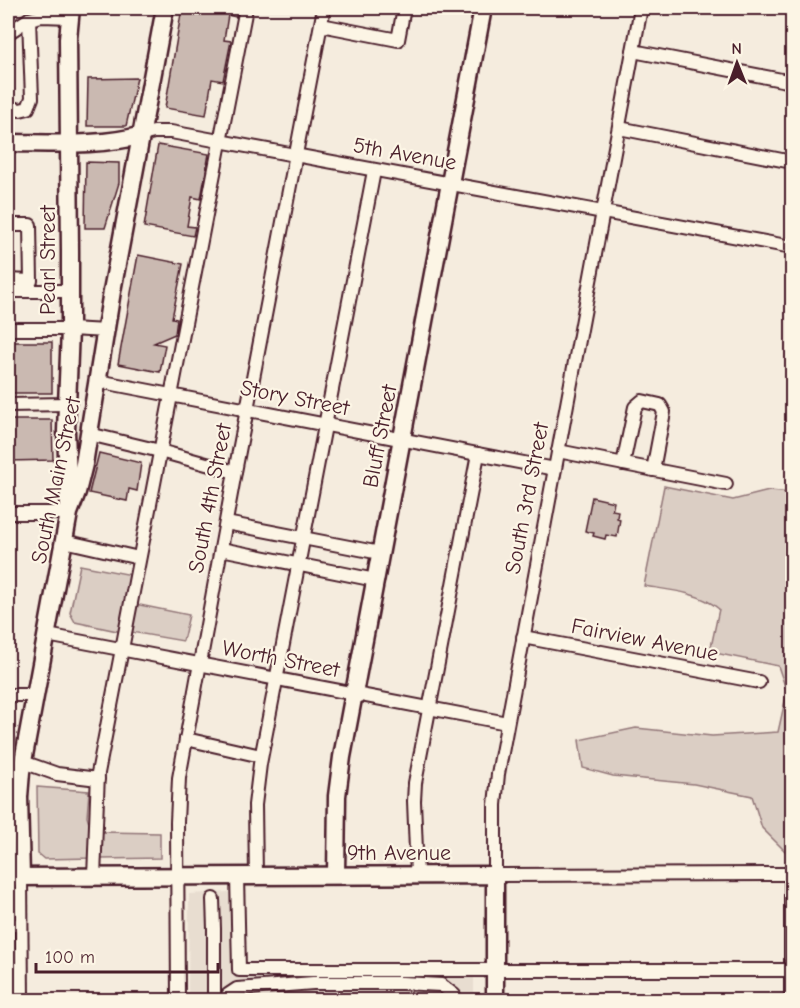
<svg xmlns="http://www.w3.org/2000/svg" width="800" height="1008" viewBox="0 0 800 1008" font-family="'Comic Neue',sans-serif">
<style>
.built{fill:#e8ddd0}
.green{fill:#dbcec4;stroke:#927678;stroke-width:1.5}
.building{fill:#cab9b1;stroke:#4a1f2b;stroke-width:1.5}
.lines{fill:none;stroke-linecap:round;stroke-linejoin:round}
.minor-casing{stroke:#4a1f2b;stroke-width:16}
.major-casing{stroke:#4a1f2b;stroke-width:21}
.minor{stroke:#fcf5e5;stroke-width:12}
.major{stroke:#fcf5e5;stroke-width:16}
.labels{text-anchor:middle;stroke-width:4.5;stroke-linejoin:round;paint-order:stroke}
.street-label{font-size:22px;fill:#4a1f2b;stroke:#fcf5e5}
</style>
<rect width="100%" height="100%" fill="#f5ecde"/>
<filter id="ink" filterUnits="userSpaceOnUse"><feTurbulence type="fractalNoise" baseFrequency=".0167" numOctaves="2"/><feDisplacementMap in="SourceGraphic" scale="12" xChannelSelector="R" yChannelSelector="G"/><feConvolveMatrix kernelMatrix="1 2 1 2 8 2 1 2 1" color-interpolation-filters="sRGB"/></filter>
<g filter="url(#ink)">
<path class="built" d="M230,892L231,972L474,974V1000H188L189,894Z"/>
<g class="green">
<path d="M664,486L733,500L769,491L792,493V858L762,828L752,796L694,784L613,776L583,768L579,740L636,728L712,736L778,732L787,692L778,666L710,652L719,609C699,592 669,590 644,586Z"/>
<path d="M80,565L132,575L122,632L75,622L70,613Z"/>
<path d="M135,604L189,615L183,641L131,632Z"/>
<path d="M37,787L89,791L87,817L93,836V858L44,859L38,854Z"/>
<path d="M101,832L160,833V858L101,859Z"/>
</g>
<g class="building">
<path d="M182,8H238L236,17L228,15L224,40L231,41L223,81L212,79L206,115L165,108Z"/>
<path d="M137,78L126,126H87L88,79Z"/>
<path d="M158,145L209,154L201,199L192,197L187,226L195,227L193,236L144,227Z"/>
<path d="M86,162L119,163V183L105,228H85Z"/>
<path d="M138,255L183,264L172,318L177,319L175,334L154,343L165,345L160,372L118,364Z"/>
<rect x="8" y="342" width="44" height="51"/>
<path d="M8,420H52L53,460L8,461Z"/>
<path d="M99,453L141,463L137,491L129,489L127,501L89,493Z"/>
<path d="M592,497L614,502L612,510L618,511L617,518L620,519L617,537L606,535L605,539L593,536L594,533L585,531Z"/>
</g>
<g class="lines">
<defs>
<g id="minor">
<path d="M641,8L498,774L495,805V875L791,874V1000"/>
<path d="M321,25L398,40L404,8"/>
<path d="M8,33L29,19L42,16L70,17"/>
<path d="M633,51L792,82"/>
<path d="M8,107L20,110L28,108L32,98L29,19"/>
<path d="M619,128L792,162"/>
<path d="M142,135L154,132H171C378,172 585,210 792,247"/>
<path d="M8,225H30L31,281L8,280"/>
<path d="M8,291H69"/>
<path d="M8,329H70L106,331"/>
<path d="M98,381L555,469"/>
<path d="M8,405L67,404"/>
<path d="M89,434L160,451L235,472"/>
<path d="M558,451L726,484"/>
<path d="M623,464L635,407L642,401L660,405L664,412L653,470"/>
<path d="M8,513H69"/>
<path d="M226,523L380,553"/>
<path d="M64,541L139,558"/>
<path d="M221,549L375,580"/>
<path d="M47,635L507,723"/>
<path d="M523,637L759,682"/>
<path d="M8,695H36"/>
<path d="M186,739L261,756"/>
<path d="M23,762L57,774L98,779"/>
<path d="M417,875L414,801L415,783L478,454"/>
<path d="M237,876L239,970H791"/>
<path d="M256,876L255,805L260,764L374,171"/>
<path d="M21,877L22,1000"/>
<path d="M94,877L98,773L246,8"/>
<path d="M213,899L214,929V1000"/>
<path d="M8,925H21"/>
<path d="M178,1000L177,822L179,778L235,472L324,8"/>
<path d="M225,1000L228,995L237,989L313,983H402L441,985L454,995L455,1000"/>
</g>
<g id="major">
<path d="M8,143C50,143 101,147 142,135"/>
<path d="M69,506L66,431L70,329V251L68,39L71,8"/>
<path d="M336,875L337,796L342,757L483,8"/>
<path d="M8,877L495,875V1000"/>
<path d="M21,877L19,797L21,772L69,513L77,492L84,464L112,291L165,8"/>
</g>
</defs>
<use href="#minor" class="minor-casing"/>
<use href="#major" class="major-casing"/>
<use href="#minor" class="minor"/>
<use href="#major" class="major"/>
</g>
</g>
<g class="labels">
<g class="street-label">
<text transform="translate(405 153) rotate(10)" y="8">5th Avenue</text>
<text transform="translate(47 260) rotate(-90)" y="8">Pearl Street</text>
<text transform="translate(295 397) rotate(11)" y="8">Story Street</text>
<text transform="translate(379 436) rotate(-79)" y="8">Bluff Street</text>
<text transform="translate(55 480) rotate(-78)" y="8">South Main Street</text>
<text transform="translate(209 498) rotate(-79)" y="8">South 4th Street</text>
<text transform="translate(526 498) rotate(-79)" y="8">South 3rd Street</text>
<text transform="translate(645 639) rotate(11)" y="8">Fairview Avenue</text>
<text transform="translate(281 658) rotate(11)" y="8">Worth Street</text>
<text x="399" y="860">9th Avenue</text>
</g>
</g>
<rect width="800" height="1008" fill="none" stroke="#fcf5e5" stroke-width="30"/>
<rect x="15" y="15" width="770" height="978" fill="none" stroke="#4a1f2b" stroke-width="2" filter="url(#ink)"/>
<g transform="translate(737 63) rotate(359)" stroke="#fcf5e5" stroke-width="4.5" paint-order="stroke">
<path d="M0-4.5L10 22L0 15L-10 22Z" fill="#4a1f2b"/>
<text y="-9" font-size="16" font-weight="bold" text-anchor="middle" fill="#4a1f2b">N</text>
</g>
<path d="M36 963v9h182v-9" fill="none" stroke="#4a1f2b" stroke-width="3"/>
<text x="45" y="963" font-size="18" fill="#4a1f2b" stroke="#fcf5e5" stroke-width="4.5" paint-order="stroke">100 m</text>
</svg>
